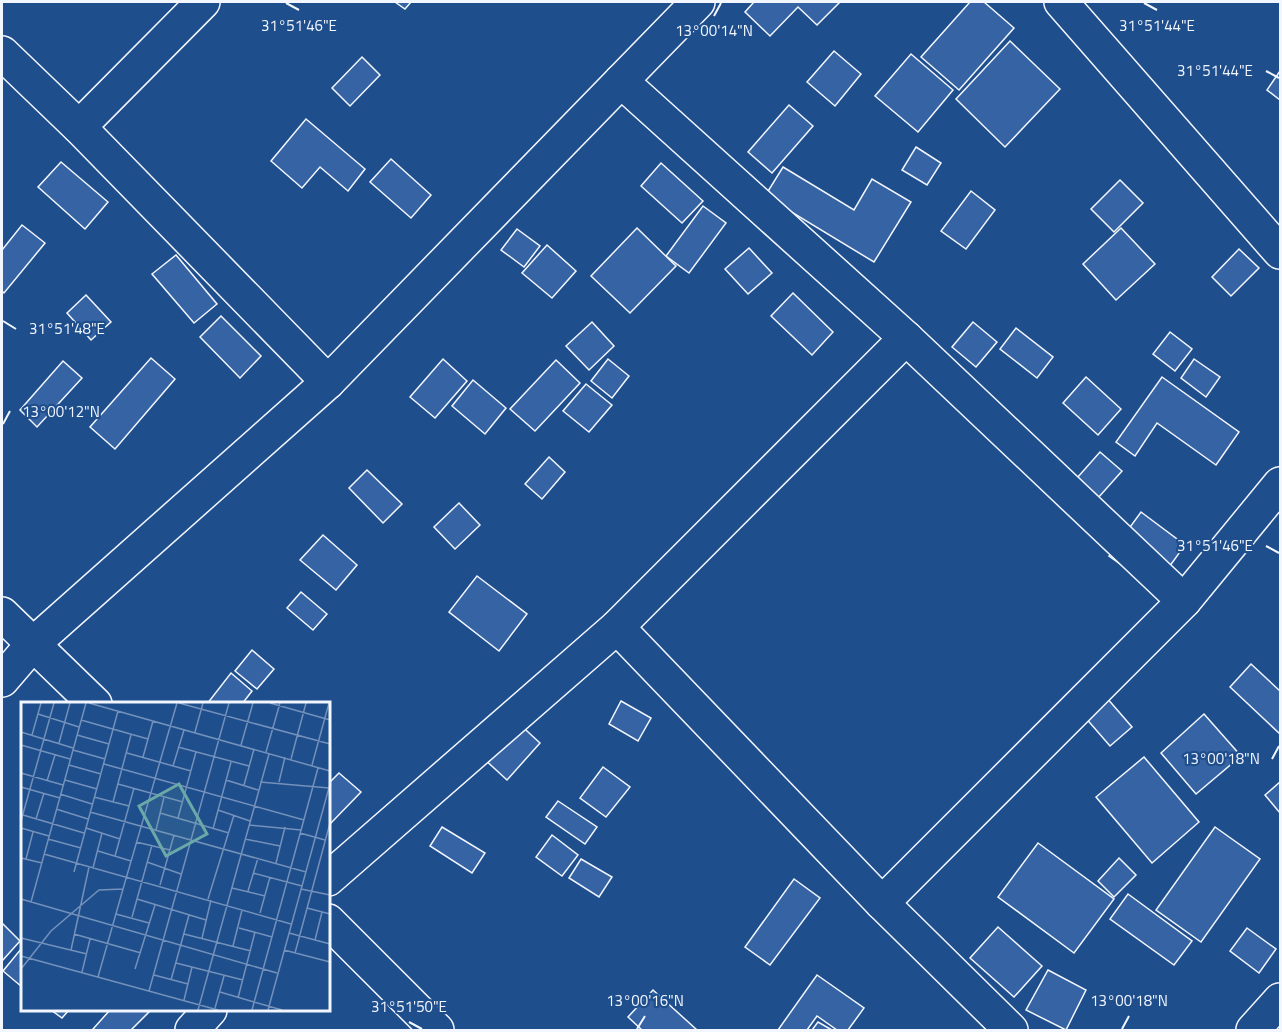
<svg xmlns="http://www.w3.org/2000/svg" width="1282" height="1032" viewBox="0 0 1282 1032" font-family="'Titillium Web',sans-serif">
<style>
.building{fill:#3563a3;stroke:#f2f6ff;stroke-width:1.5}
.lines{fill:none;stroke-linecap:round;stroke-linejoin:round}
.street-casing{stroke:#f2f6ff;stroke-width:36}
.secondary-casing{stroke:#f2f6ff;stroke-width:36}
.street{stroke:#1f4e8c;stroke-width:33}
.secondary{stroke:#1f4e8c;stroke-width:33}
.ticks{fill:none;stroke:#f2f6ff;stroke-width:2}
.inset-road{fill:none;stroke:#7391ba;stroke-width:1.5}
.view{fill:#6aa9a8;fill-opacity:0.15;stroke:#6aa9a8;stroke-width:3}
.inset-edge{fill:none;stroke:#f2f6ff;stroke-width:3}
.ticks-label{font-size:15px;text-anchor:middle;fill:#f2f6ff;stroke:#1f4e8c;stroke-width:4.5;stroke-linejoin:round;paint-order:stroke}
</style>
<rect width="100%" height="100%" fill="#1f4e8c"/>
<g class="building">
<path d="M395,2H411L405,9Z"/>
<path d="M754,2H840L817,25L798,7L770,36L745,12Z"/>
<path d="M970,2H984L1014,28L959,90L921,57Z"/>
<path d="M1010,41L1060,89L1005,147L956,99Z"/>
<path d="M834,51L861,74L835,106L807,82Z"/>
<path d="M911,54L953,90L918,132L875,96Z"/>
<path d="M362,57L380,75L350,106L332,88Z"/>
<path d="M1280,71V100L1267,90Z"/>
<path d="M789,105L813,126L772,173L748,152Z"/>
<path d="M306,119L365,169L348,191L320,167L302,188L271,161Z"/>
<path d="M916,147L941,163L927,185L902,170Z"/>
<path d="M391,159L431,195L411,218L370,182Z"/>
<path d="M61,162L108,202L85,229L38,187Z"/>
<path d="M661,163L703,201L682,223L641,186Z"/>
<path d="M783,167L854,210L872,179L911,202L874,262L765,196Z"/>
<path d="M1120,180L1143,203L1114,232L1091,209Z"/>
<path d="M971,191L995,210L966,249L941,231Z"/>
<path d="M703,206L726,223L689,273L666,256Z"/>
<path d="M22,225L45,243L4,293L2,291V250Z"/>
<path d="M637,228L676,266L630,313L591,276Z"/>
<path d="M1121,228L1155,264L1116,300L1083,264Z"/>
<path d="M517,229L540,246L524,267L501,250Z"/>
<path d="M547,245L576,271L552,298L522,273Z"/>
<path d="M749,248L772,273L748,294L725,269Z"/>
<path d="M1239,249L1259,268L1231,296L1212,277Z"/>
<path d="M176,255L217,304L194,323L152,274Z"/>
<path d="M793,293L833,332L812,355L771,316Z"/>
<path d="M86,295L111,322L91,340L67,313Z"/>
<path d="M221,316L261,356L240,378L200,337Z"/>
<path d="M592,322L614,346L589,370L566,346Z"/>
<path d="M973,322L997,342L976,367L952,347Z"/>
<path d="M1016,328L1053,357L1037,378L1000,349Z"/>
<path d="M1170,332L1192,349L1175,371L1153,354Z"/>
<path d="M151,358L175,379L115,449L90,427Z"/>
<path d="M443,359L467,381L435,418L410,397Z"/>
<path d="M608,359L629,376L612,398L591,381Z"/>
<path d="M1194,359L1220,377L1206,397L1181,378Z"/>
<path d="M556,360L580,383L535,431L510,409Z"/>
<path d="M63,361L82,378L37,427L20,410Z"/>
<path d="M1086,377L1121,409L1098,435L1063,403Z"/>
<path d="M1162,377L1239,432L1216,465L1157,423L1135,456L1116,442Z"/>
<path d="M473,380L506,408L485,434L452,406Z"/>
<path d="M586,384L612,405L589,432L563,411Z"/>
<path d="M1100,452L1122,471L1098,498L1077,478Z"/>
<path d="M549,457L565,472L542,499L525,484Z"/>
<path d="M367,470L402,504L383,523L349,488Z"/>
<path d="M459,503L480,525L455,549L434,527Z"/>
<path d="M1141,512L1185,545L1154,588L1109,556Z"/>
<path d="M323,535L357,565L336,590L300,560Z"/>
<path d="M477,576L527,614L499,651L449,612Z"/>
<path d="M301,592L327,614L313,630L287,608Z"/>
<path d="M252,650L274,669L257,689L235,671Z"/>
<path d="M1251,664L1280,691V734L1230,687Z"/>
<path d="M231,673L252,691L242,704H207Z"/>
<path d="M1106,697L1132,727L1110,746L1084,716Z"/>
<path d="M621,701L651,718L638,741L609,724Z"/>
<path d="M1204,714L1241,756L1196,794L1161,753Z"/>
<path d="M515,720L540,743L507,780L482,757Z"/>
<path d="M1144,757L1199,822L1152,863L1096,797Z"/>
<path d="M603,767L630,787L606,817L580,798Z"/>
<path d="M339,773L361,792L331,823L328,820V784Z"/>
<path d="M1280,782V813L1265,795Z"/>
<path d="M558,801L597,827L585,844L546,817Z"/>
<path d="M442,827L485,853L472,873L430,846Z"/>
<path d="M1215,827L1260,859L1201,942L1156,910Z"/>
<path d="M552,835L578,855L562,876L536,857Z"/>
<path d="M1038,843L1114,899L1074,953L998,897Z"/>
<path d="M1119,858L1136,875L1114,897L1098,881Z"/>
<path d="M581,859L612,877L599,897L569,878Z"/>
<path d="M794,879L820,898L770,965L745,947Z"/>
<path d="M1128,894L1192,941L1174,965L1110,919Z"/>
<path d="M2,923L20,941L2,961Z"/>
<path d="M998,927L1042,966L1014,997L970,958Z"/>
<path d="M1247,928L1276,949L1259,973L1230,951Z"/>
<path d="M21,949L22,950V987L3,971Z"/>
<path d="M1048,970L1086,990L1066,1030L1026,1010Z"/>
<path d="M817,975L864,1008L848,1030H837L817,1016L807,1030H778Z"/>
<path d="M653,990L697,1030H642L628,1017Z"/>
<path d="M51,1010H69L62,1018Z"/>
<path d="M110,1010H151L131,1030H95L93,1029Z"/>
<path d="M818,1022L832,1030H812Z"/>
</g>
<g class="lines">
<defs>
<g id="street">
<path d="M2,53L79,127L328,382"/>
<path d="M621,81L906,338L1184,601"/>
<path d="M79,127L203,2"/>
<path d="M2,614L95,704"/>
<path d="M617,627L882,903L1011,1030"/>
<path d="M2,680L32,645L328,382L698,2"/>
<path d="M328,879L617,627L906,338"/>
<path d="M882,903L1184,601L1280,484"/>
<path d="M328,921L437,1030"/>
<path d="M192,1030L210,1010"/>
<path d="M1253,1030L1280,1000"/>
</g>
<path id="secondary" d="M1061,2L1280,252"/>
</defs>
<use href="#street" class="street-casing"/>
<use href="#secondary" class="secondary-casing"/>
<use href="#street" class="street"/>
<use href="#secondary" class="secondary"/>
</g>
<path class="ticks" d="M286,3L299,10M1144,3L1157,10M714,16L721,3M1266,71L1279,78M3,321L16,329M3,424L10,411M1266,546L1279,553M1272,759L1279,746M409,1022L422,1029M637,1029L645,1016M1122,1029L1129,1016"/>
<g transform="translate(21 702)">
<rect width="309" height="309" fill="#1f4e8c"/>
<path class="inset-road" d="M68,1L309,69M158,1L309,42M249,1L309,18M17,12L58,25M60,18L127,37M0,30L52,46M174,30L182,1M11,33L20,1M56,33L88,42M38,41L49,1M0,43L49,57M220,43L232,1M157,45L228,64M52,48L84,57M245,50L259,1M106,51L170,69M122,55L132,19M270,57L285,1M83,62L283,118M48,63L80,72M291,63L308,1M152,64L163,28M0,71L42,83M44,78L76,87M205,78L237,88M26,79L34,53M239,80L308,86M258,80L264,55M97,82L162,100M223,83L233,47M0,85L39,96M39,92L71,102M73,95L108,104M92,100L110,33M35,107L67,117M197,108L229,119M69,110L285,170M139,111L208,131M2,113L63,131M157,116L175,50M15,117L23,91M0,119L33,1M228,123L280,128M0,126L28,134M65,126L99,137M192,127L210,60M135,128L143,95M279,131L304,138M27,137L60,146M224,137L259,144M115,140L149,148M77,149L110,159M23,152L270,222M94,154L113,86M0,156L21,161M5,157L12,130M126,160L160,172M255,161L264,125M72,166L81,131M53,170L97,9M232,171L281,184M139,183L153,133M211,186L244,194M280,187L309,193M227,189L237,156M0,197L256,271M116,197L185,218M187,197L213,113M10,200L65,1M286,206L309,212M239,211L249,175M95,212L128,221M111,215L131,143M218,226L251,235M268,231L309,242M53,232L120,251M163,232L230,249M0,236L66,252M181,236L190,198M294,238L301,210M212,244L221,208M50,248L68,165M263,248L309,260M274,251L309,121M0,254L197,308M155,261L222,278M0,267L30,229L78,188L102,187L156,1M114,267L134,203M61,270L69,237M133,273L167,282M77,275L102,187M150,278L168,213M128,289L208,1M199,290L233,300M217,296L234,230M163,298L171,265M233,300L261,308M194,306L203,274M177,308L248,52M231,308L297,66M247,308L309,82"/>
<path class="view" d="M158,82L186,132L145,154L118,104Z"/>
<rect width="309" height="309" class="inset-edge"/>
</g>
<g class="ticks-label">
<text x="299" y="31">31°51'46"E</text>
<text x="1157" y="31">31°51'44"E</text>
<text x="714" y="36">13°00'14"N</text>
<text x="1215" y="76">31°51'44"E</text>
<text x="67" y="334">31°51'48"E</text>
<text x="61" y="417">13°00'12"N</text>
<text x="1215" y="551">31°51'46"E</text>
<text x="1221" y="764">13°00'18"N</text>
<text x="645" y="1006">13°00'16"N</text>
<text x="1129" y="1006">13°00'18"N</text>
<text x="409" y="1012">31°51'50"E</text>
</g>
<rect width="1282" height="1032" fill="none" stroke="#f2f6ff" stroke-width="6"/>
</svg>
